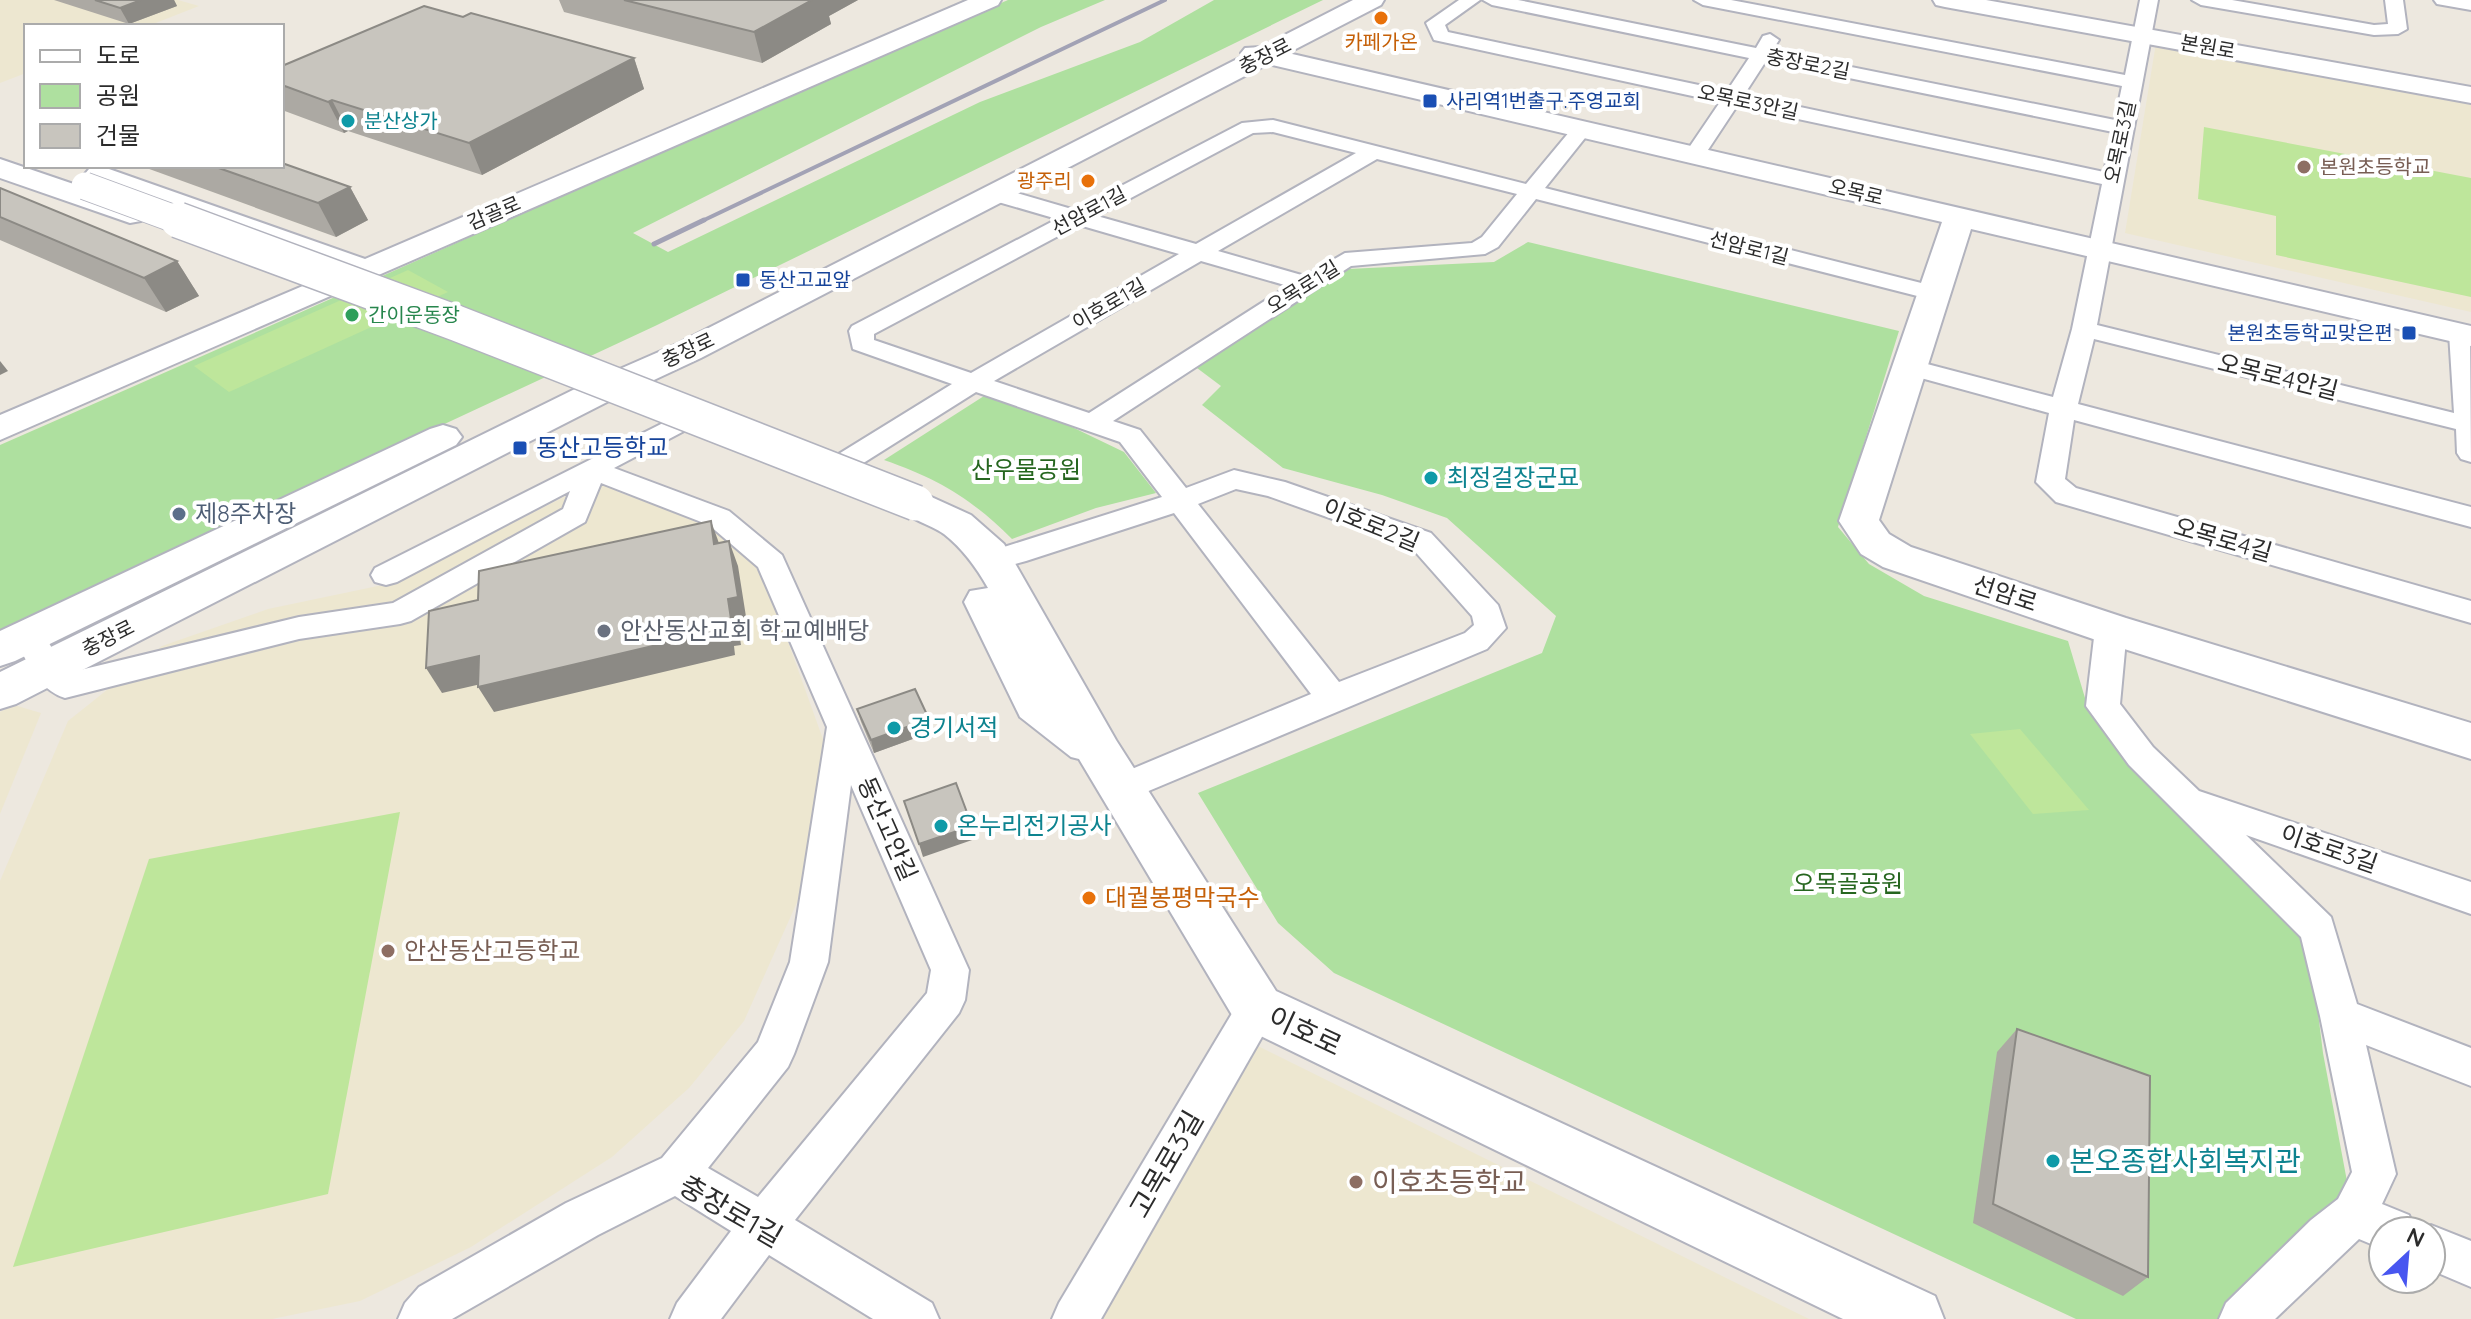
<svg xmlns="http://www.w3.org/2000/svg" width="2471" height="1319" viewBox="0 0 2471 1319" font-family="Quicksand,'Noto Sans KR',sans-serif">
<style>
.education{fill:#ede7d0}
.green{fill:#aee09f}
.pitch{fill:#bee69b}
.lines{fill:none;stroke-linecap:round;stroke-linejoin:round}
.street-casing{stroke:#b2b3be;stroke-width:4}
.secondary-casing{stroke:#b2b3be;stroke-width:4}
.street{fill:#fff;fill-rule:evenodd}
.secondary{fill:#fff;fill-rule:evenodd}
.rail-far1{stroke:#a2a2b5;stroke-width:4}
.rail{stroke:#a2a2b5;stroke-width:5}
.secondary-bridge-far1-casing{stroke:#b2b3be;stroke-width:29;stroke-linecap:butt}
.secondary-bridge-casing{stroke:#b2b3be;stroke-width:38;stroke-linecap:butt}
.secondary-bridge-far1{stroke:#fff;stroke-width:27}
.secondary-bridge{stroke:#fff;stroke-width:35}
.wall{fill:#aca9a3}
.shaded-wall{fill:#8c8a85}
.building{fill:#c8c5be;stroke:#8c8a85;stroke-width:2}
.food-dot{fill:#e8710a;stroke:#fff;stroke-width:3}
.transit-dot{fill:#1a4fb4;stroke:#fff;stroke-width:3}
.culture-dot{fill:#0f9aa8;stroke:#fff;stroke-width:3}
.education-dot{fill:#8d6e63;stroke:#fff;stroke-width:3}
.leisure-dot{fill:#2e9e5b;stroke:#fff;stroke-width:3}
.service-dot{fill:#5c6f8a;stroke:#fff;stroke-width:3}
.worship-dot{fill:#6b7280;stroke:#fff;stroke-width:3}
.labels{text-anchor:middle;stroke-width:8;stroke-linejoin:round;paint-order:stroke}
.far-food-label{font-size:20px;fill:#c56008;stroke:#fff}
.far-street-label{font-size:20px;fill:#2c2c2c;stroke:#fff}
.far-transit-label{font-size:20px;fill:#164399;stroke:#fff;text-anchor:start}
.far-culture-label{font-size:20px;fill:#0d838f;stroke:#fff;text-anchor:start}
.far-education-label{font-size:20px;fill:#785e54;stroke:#fff;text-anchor:start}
.far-leisure-label{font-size:20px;fill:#27864d;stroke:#fff;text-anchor:start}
.street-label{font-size:24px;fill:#2c2c2c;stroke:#fff}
.transit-label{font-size:24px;fill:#164399;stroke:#fff;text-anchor:start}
.park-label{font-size:24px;fill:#26661f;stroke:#fff}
.culture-label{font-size:24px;fill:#0d838f;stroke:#fff;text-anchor:start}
.service-label{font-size:24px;fill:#4e5e75;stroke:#fff;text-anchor:start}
.worship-label{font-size:24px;fill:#5b616d;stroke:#fff;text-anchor:start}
.food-label{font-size:24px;fill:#c56008;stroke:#fff;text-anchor:start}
.education-label{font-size:24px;fill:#785e54;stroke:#fff;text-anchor:start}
.near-street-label{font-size:28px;fill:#2c2c2c;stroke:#fff}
.near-culture-label{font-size:28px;fill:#0d838f;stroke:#fff;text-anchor:start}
.near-education-label{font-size:28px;fill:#785e54;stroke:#fff;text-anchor:start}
</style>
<rect width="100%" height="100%" fill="#ede8df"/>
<g class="education">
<path d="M0,0H178L199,6L148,26H26V73L0,83Z"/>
<path d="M2156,43L2471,100V312L2125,233Z"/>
<path d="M599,479L618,492L705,523L760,564L824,742L828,833L744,1021L689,1088L612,1157L471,1247L360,1301L272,1319H0V881L68,721L162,646L268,609L397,582Z"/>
<path d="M14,705L41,713L0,814V712Z"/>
<path d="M1258,1046L1809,1319H1101Z"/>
</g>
<g class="green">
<path d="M1008,0H1105L1041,27L633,233L668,252L980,102L1140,42L1214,0H1323L655,326L262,509L0,636V445C337,298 671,145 1008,0Z"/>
<path d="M1528,242L1899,331L1838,527L1869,564L1924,596L2068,641L2088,708L2309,941L2323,1053L2349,1192L2244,1319H2076L1334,973L1278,923L1198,793L1542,653L1556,616L1447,518L1382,495L1283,468L1202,405L1221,386L1193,365L1348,269L1494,262Z"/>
<path d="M984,396L1045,414L1124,452L1156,493L1096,508L1012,539C971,498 938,479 884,460Z"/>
</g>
<g class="pitch">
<path d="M2204,127L2471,178V297L2276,255V216L2198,199Z"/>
<path d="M408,270L448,292L229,392L194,366Z"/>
<path d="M2020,729L2089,810L2033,814L1970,734Z"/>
<path d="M400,812L328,1194L13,1267L149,859Z"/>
</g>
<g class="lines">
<defs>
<g id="street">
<path d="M1459,0H1480L1445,25L1448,32L1727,91L1749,58L1492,5L1483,0H1518L1756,48L1763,36L1770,34L1779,40L1772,51L2115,120L2122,86L1703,5L1694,0H1731L2125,75L2140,0H2158L2097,325L2454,413L2449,333L2452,328H2470L2471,462L2461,459L2457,453L2456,429L2094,339L2078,404L2471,507V527L2074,420L2065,479L2076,488L2471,601V623L2056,502L2036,482L2049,413L1899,372L1895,367L1899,362L1908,359L2053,397L2072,329L2102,184L1737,106L1702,159H1688L1684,155L1720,102L1434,40L1426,23ZM1766,61L2113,132L2104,172L1744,95Z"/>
<path d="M2192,0H2232L2374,25L2388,24L2385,0H2403L2407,29L2398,34L2374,35L2201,5Z"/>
<path d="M2434,0H2471V10L2437,4Z"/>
<path d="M1273,120L1526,184L1575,125H1589L1592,129L1589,133L1545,188L1941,288L1945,293L1941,298L1933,300L1536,199L1498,247L1485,254L1351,266L1113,421L1140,430L1186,488L1234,470L1285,482L1431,533L1498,605L1506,628L1487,649L1120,803L1108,799L1103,789L1108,779L1311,694L1174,513L1026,561L1015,564L1004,561L1000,554L1004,547L1162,497L1120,442L976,392L857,467L847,470L837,467L833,461L837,455L952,384L853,349L849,331L852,326L1057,219L988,199L985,194L988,189L996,187L1075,210L1242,123ZM1273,132L1356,153L1196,244L1097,216L1253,133ZM1377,159L1517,194L1482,237L1472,243L1345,253L1305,276L1218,251ZM1079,225L1179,254L971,373L874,340V334ZM1201,261L1288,286L1089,413L994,381ZM1236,489L1268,496L1411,547L1472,616L1474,625L1465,633L1339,682L1198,504Z"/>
<path d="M677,416L686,418L690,424L686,430L614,468L729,511L782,555L969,970L965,1000L959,1013L795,1220L932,1303L939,1319H873L769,1255L721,1319H670L677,1303L731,1231L675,1196L598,1235L452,1319H398L405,1303L419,1287L566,1203L662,1158L758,1042L790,962L827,727L758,567L709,525L601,483L585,522L411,621L400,624L299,639L65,698C38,690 26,659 13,636L18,628L29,625L40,628L59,660L72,672L299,617L393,603L563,509L570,491L397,582L386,585L375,582L371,575L375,568ZM851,785L931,970L927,993L758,1197L708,1168L788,1067L794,1054L828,962Z"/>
<path d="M2111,618L2122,621L2127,629L2120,704L2153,747L2199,791L2471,882V914L2246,835L2331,917L2357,1004L2471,1048V1086L2366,1045L2396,1174L2382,1204L2409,1215L2415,1231H2383V1249L2359,1239L2275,1319H2219L2226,1303L2311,1220L2338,1199L2352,1172L2320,1016L2301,937L2129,765L2086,706L2095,629L2100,621Z"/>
<path d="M1257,990L1271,995L1277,1008L1271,1021L1101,1319H1052L1059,1303L1243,995Z"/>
<path d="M2431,1225L2471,1241V1287L2431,1270V1231H2416Z"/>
</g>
<g id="secondary">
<path d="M968,0H1001L998,5L0,440V415L338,271L89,181L84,175L89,169L99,166L109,169L365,259Z"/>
<path d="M1353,0H1384L1381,5L1288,53L2471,326V346L1971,229L1879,520L1889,534L1911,547L2126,618L2471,723V759L2096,640L1883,567L1861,554L1839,521L1942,222L1268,64L701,358L609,401L16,704L0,709V672L583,385L677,344L1243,56L1241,53L1245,48L1261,47Z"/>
<path d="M1933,0H1986L2471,87V103L1945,7L1936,5Z"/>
<path d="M0,159L141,207L145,214L141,221L130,223L0,178Z"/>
<path d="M443,425L456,429L462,437L456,445L15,661L0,666V631L430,429Z"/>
<path d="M916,490L971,515L1004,544L1116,740L1276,991L1935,1296L1944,1319H1843L1238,1025L1079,759L1071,757L1020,717L964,602L970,591L988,588C976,567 963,549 944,534C928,523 907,520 896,503L902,494Z"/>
</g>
</defs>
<use href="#street" class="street-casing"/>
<use href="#secondary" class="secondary-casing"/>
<use href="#street" class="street"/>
<use href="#secondary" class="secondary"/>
<path class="rail-far1" d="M700,222L1165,0"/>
<path class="rail" d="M654,244L704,220"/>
<defs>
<path id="secondary-bridge-far1" d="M85,186L183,222"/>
<path id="secondary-bridge" d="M178,220L456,323L916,503"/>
</defs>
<use href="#secondary-bridge-far1" class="secondary-bridge-far1-casing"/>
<use href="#secondary-bridge" class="secondary-bridge-casing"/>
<use href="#secondary-bridge-far1" class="secondary-bridge-far1"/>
<use href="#secondary-bridge" class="secondary-bridge"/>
</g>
<g class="wall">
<path d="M54,0H174L177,6L129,24Z"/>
<path d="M559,0H858L829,16L831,24L762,63L564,12Z"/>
<path d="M463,17L634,58L644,89L482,175L348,131L344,133L282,110V66Z"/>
<path d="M141,166H282L350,187L368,220L336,237Z"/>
<path d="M0,188L177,261L199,296L166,312L0,240Z"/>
<path d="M857,709L929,719L932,732L874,753L861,722Z"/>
<path d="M2017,1029L2148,1277L2123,1296L1973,1223L1997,1052Z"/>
</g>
<g class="shaded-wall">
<path d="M141,0H174L177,6L129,24L120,8Z"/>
<path d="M812,0H858L829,16L831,24L762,63L754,32Z"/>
<path d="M634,58L644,89L482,175L469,143Z"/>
<path d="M332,100L348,131L344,133L328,102Z"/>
<path d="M350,187L368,220L336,237L318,203Z"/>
<path d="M177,261L199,296L166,312L144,278Z"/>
<path d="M0,361L8,371L0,375Z"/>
<path d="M711,521L720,546L714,544Z"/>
<path d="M729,541L738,566L747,623L738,625L741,645L734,646L735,655L494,712L478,687L724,621L728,599Z"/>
<path d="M479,656L494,681L442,693L426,668Z"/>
<path d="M929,719L932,732L874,753L871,740Z"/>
<path d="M972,826L975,839L923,857L919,844Z"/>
</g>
<g class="building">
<path d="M95,0H141L120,8Z"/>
<path d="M624,0H812L754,32Z"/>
<path d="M424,6L463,17L471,13L634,58L469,143L332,100L328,102L282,85V66Z"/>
<path d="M282,163L350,187L318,203L213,166H282Z"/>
<path d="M0,188L177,261L144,278L0,217Z"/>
<path d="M711,521L714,544L729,541L738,597L728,599L731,619L724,621L725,629L478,687L479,656L426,668L429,611L478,600L479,571Z"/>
<path d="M915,689L929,719L871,740L857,709Z"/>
<path d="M956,783L972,826L919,844L904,801Z"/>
<path d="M2017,1029L2150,1076L2148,1277L1993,1204Z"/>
</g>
<g class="food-dot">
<circle cx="1381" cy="18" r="8"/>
<circle cx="1088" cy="181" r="8"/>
<circle cx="1089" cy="898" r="8"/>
</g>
<g class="transit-dot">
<rect x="1422" y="93" width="16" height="16" rx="4"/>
<rect x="735" y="272" width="16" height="16" rx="4"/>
<rect x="2401" y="325" width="16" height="16" rx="4"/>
<rect x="512" y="440" width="16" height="16" rx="4"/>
</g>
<g class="culture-dot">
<circle cx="348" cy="121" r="8"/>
<circle cx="1431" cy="478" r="8"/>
<circle cx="894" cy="728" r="8"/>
<circle cx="941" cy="826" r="8"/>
<circle cx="2053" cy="1161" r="8"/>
</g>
<g class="education-dot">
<circle cx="2304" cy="167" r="8"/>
<circle cx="388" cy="951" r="8"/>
<circle cx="1356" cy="1182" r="8"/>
</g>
<circle class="leisure-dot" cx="352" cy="315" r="8"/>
<circle class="service-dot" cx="179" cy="514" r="8"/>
<circle class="worship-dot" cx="604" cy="631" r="8"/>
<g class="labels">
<g class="far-food-label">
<text x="1381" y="49">카페가온</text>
<text x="1072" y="188" text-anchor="end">광주리</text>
</g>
<g class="far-street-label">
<text transform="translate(2208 47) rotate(10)" y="7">본원로</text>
<text transform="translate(1265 56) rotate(-27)" y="7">충장로</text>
<text transform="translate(1808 64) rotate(11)" y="7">충장로2길</text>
<text transform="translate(1748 102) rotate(12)" y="7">오목로3안길</text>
<text transform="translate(2120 142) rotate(-78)" y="7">오목로3길</text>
<text transform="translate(1856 192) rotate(13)" y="7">오목로</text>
<text transform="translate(1089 211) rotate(-28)" y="7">선암로1길</text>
<text transform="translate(494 213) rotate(-23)" y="7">감골로</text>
<text transform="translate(1749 248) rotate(14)" y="7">선암로1길</text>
<text transform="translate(1303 287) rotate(-32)" y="7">오목로1길</text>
<text transform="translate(1109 304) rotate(-30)" y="7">이호로1길</text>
<text transform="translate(688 350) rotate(-25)" y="7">충장로</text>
<text transform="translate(108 638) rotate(-27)" y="7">충장로</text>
</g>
<g class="far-transit-label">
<text x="1446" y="108">사리역1번출구.주영교회</text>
<text x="759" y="287">동산고교앞</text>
<text x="2393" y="340" text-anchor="end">본원초등학교맞은편</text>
</g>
<g class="far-culture-label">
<text x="364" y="128">분산상가</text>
</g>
<g class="far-education-label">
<text x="2320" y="174">본원초등학교</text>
</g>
<g class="far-leisure-label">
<text x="368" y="322">간이운동장</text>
</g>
<g class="street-label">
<text transform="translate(2278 377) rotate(14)" y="8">오목로4안길</text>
<text transform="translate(1371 525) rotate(22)" y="8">이호로2길</text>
<text transform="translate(2223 540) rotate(16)" y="8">오목로4길</text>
<text transform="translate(2005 594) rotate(18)" y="8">선암로</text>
<text transform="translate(887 829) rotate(66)" y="8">동산고안길</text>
<text transform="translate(2329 849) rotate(19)" y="8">이호로3길</text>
</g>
<g class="transit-label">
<text x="536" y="456">동산고등학교</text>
</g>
<g class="park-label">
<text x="1026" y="478">산우물공원</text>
<text x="1848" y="892">오목골공원</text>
</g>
<g class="culture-label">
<text x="1447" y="486">최정걸장군묘</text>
<text x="910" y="736">경기서적</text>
<text x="957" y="834">온누리전기공사</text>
</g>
<g class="service-label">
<text x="195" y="522">제8주차장</text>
</g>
<g class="worship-label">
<text x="620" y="639">안산동산교회 학교예배당</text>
</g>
<g class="food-label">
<text x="1105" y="906">대궐봉평막국수</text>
</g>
<g class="education-label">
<text x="404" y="959">안산동산고등학교</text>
</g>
<g class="near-street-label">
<text transform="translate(1305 1031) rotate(25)" y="10">이호로</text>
<text transform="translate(1166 1164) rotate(-60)" y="10">고목로3길</text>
<text transform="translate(731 1211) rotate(30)" y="10">충장로1길</text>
</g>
<g class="near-culture-label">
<text x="2069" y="1171">본오종합사회복지관</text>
</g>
<g class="near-education-label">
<text x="1372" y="1192">이호초등학교</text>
</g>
</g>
<rect x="24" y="24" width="260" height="144" fill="#ffffff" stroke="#ababab" stroke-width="2"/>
<rect x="40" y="50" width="40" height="12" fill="#ffffff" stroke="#ababab" stroke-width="2"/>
<text x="96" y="64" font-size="24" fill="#2c2c2c">도로</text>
<rect x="40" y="84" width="40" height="24" fill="#aee09f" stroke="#ababab" stroke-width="2"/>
<text x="96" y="104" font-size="24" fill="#2c2c2c">공원</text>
<rect x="40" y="124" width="40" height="24" fill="#c8c5be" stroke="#ababab" stroke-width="2"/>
<text x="96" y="144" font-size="24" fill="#2c2c2c">건물</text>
<g transform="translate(2407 1255) rotate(26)"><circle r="38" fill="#ffffff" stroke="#ababab" stroke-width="2"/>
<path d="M0-6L14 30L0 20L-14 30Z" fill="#4856f0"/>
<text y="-12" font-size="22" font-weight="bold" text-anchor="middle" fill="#2c2c2c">N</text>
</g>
</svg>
